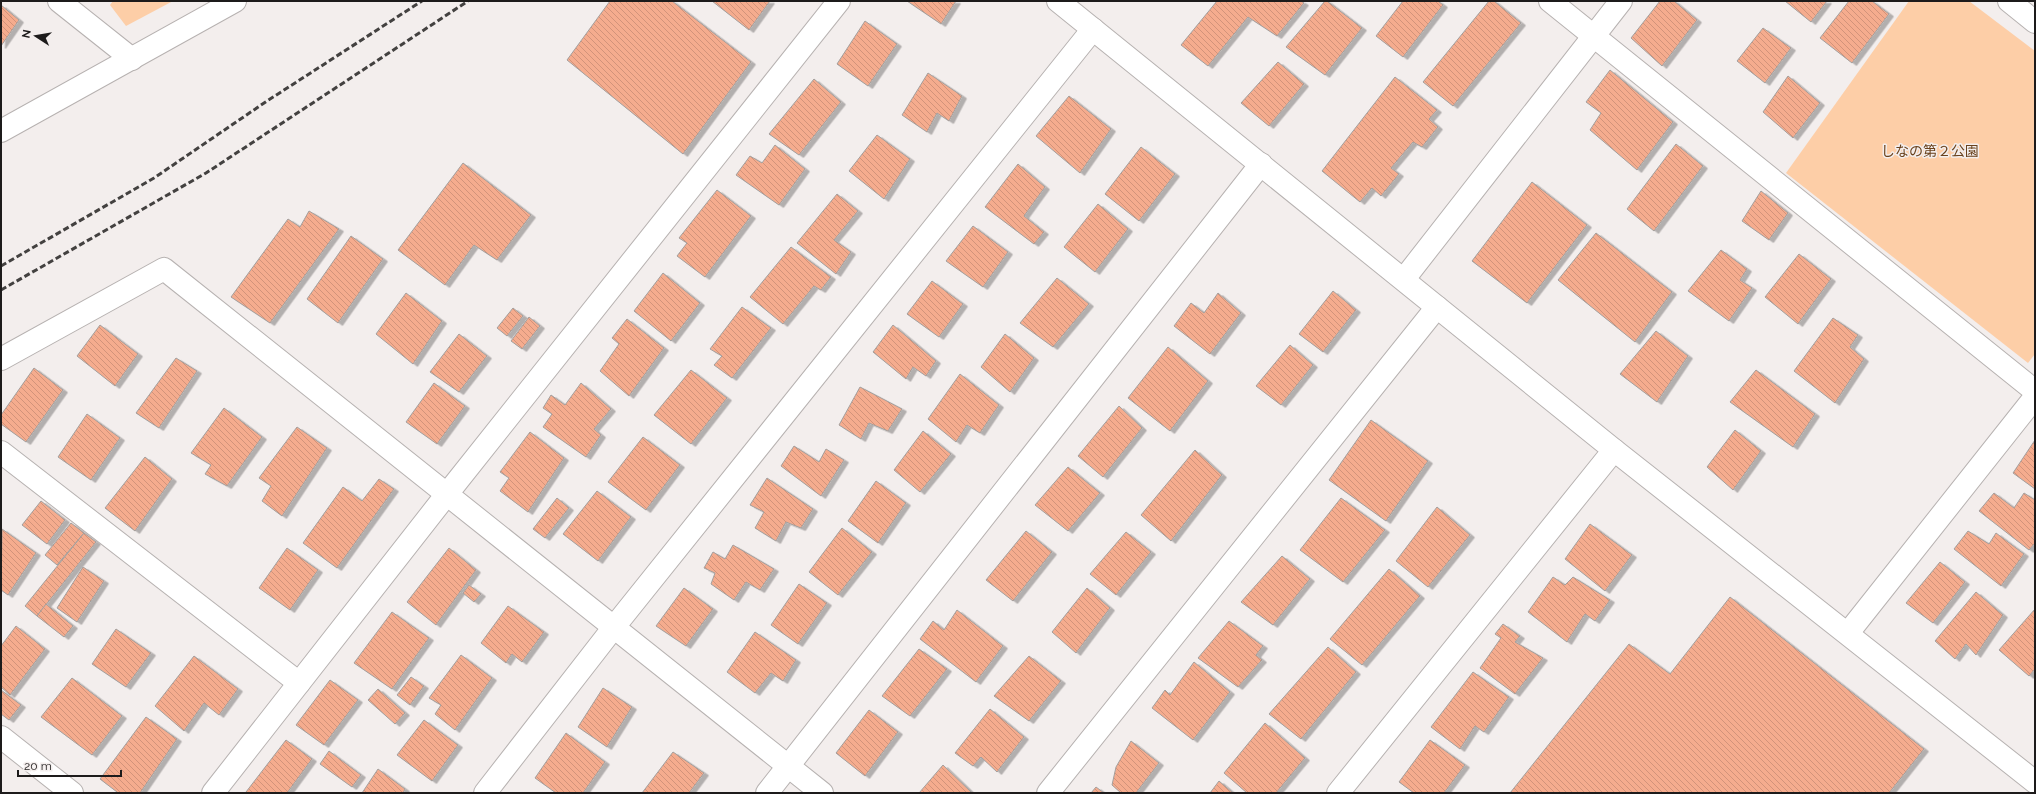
<svg xmlns="http://www.w3.org/2000/svg" width="2036" height="794" viewBox="0 0 2036 794" font-family="Raleway,'Noto Sans JP',sans-serif">
<style>
.green{fill:#fdcea7}
.building{fill:url(#building-back-hatch);stroke:#a39f9d;filter:url(#shadow)}
.lines{fill:none;stroke-linecap:round;stroke-linejoin:round}
.street-casing{stroke:#b7b2b1;stroke-width:24}
.secondary-casing{stroke:#b7b2b1;stroke-width:24}
.street{stroke:#fff;stroke-width:22}
.secondary{stroke:#fff;stroke-width:22}
.rail{stroke:#434140;stroke-width:3;stroke-dasharray:6 3;stroke-linecap:butt}
.labels{text-anchor:middle;stroke-width:3;stroke-linejoin:round;paint-order:stroke}
.park-label{font-size:14px;fill:#6a421d;stroke:#f3eeed}
</style>
<defs>
<pattern id="building-back-hatch" width="6" height="6" patternUnits="userSpaceOnUse"><rect width="6" height="6" fill="#f5ac8e"/><path d="M-1 5l2 2M0 0l6 6M5-1l2 2" fill="none" stroke="#d2937a"/></pattern>
<filter id="shadow"><feDropShadow dx="4.5" dy="2.5" stdDeviation="0" flood-color="#0004"/></filter>
</defs>
<rect width="100%" height="100%" fill="#f3eeed"/>
<g class="green">
<path d="M113,1H173L126,26L110,5Z"/>
<path d="M1909,1H1969L2035,51V354L2028,363L1786,173Z"/>
</g>
<g class="building">
<path d="M610,1H672L751,62L683,154L567,60Z"/>
<path d="M712,1H770L749,30Z"/>
<path d="M907,1H956L941,24Z"/>
<path d="M1217,1H1301L1304,3L1277,36L1248,17L1208,66L1181,45Z"/>
<path d="M1325,1H1327L1362,28L1325,75L1286,47Z"/>
<path d="M1403,1H1438L1443,5L1403,57L1376,36Z"/>
<path d="M1489,1H1494L1521,23L1453,106L1423,82Z"/>
<path d="M1660,1H1674L1697,20L1662,66L1631,38Z"/>
<path d="M1785,1H1827L1811,22Z"/>
<path d="M1849,1H1872L1889,14L1852,63L1820,38Z"/>
<path d="M1,5L19,20L1,46Z"/>
<path d="M865,21L897,44L868,86L837,64Z"/>
<path d="M1763,28L1791,48L1765,83L1737,61Z"/>
<path d="M1278,62L1304,84L1269,126L1241,103Z"/>
<path d="M1610,70L1673,122L1637,170L1590,130L1601,113L1586,102Z"/>
<path d="M928,73L962,96L949,121L937,113L927,132L902,115Z"/>
<path d="M1788,76L1820,103L1793,138L1763,112Z"/>
<path d="M1395,77L1437,110L1429,119L1438,127L1422,147L1413,142L1391,168L1399,174L1381,196L1372,188L1360,202L1322,171Z"/>
<path d="M814,79L841,102L799,155L769,134Z"/>
<path d="M1069,96L1111,129L1080,173L1036,136Z"/>
<path d="M877,135L910,159L884,199L849,171Z"/>
<path d="M1676,144L1703,166L1654,231L1627,209Z"/>
<path d="M775,145L805,169L779,205L736,175L750,156L762,163Z"/>
<path d="M1141,147L1175,174L1139,221L1105,194Z"/>
<path d="M463,163L531,215L497,260L474,245L445,285L398,250Z"/>
<path d="M1018,164L1045,187L1024,216L1044,232L1034,244L985,207Z"/>
<path d="M1532,182L1587,225L1527,303L1472,261Z"/>
<path d="M717,190L751,216L705,277L677,256L687,243L679,238Z"/>
<path d="M1761,191L1788,213L1769,240L1742,221Z"/>
<path d="M837,194L858,211L834,240L851,252L836,274L797,243Z"/>
<path d="M1098,204L1128,229L1095,272L1064,247Z"/>
<path d="M309,211L339,229L270,323L231,297L288,219L300,227Z"/>
<path d="M973,226L1008,252L983,287L946,261Z"/>
<path d="M1596,233L1672,292L1635,342L1558,280Z"/>
<path d="M351,236L383,259L338,323L307,299Z"/>
<path d="M791,247L831,277L821,290L814,286L783,324L750,297Z"/>
<path d="M1721,250L1747,269L1740,280L1752,288L1729,321L1688,291Z"/>
<path d="M1799,254L1831,279L1798,324L1765,297Z"/>
<path d="M663,273L700,303L671,341L634,311Z"/>
<path d="M1057,278L1089,304L1053,347L1020,323Z"/>
<path d="M932,281L963,304L939,337L907,314Z"/>
<path d="M1333,291L1356,310L1323,352L1299,334Z"/>
<path d="M406,293L442,321L413,364L376,334Z"/>
<path d="M1218,293L1241,313L1210,354L1174,326L1191,303L1204,313Z"/>
<path d="M742,307L771,328L732,378L714,365L722,356L710,349Z"/>
<path d="M513,308L523,316L507,336L497,328Z"/>
<path d="M529,317L540,326L522,349L511,341Z"/>
<path d="M1833,318L1858,335L1850,347L1864,359L1835,403L1794,371Z"/>
<path d="M627,319L664,348L629,396L600,371L619,344L612,338Z"/>
<path d="M100,325L138,354L115,386L77,356Z"/>
<path d="M893,325L936,361L926,376L913,367L906,379L873,352Z"/>
<path d="M1656,331L1688,356L1657,402L1620,374Z"/>
<path d="M459,334L487,356L459,392L430,372Z"/>
<path d="M1005,334L1034,358L1010,392L981,367Z"/>
<path d="M1290,345L1313,365L1281,405L1256,386Z"/>
<path d="M1168,347L1208,381L1170,431L1128,398Z"/>
<path d="M176,358L197,371L159,428L136,413Z"/>
<path d="M34,368L63,390L26,442L1,424V415Z"/>
<path d="M691,370L727,398L691,444L654,415Z"/>
<path d="M1756,370L1815,414L1793,447L1730,402Z"/>
<path d="M960,374L999,405L980,433L967,425L956,442L928,419Z"/>
<path d="M434,383L465,406L437,444L406,422Z"/>
<path d="M581,383L611,409L594,429L601,435L586,457L543,427L552,414L543,408L551,395L565,405Z"/>
<path d="M860,387L902,409L888,431L869,423L861,439L839,425Z"/>
<path d="M1119,406L1142,428L1103,477L1078,456Z"/>
<path d="M224,408L262,437L227,486L205,474L211,465L191,453Z"/>
<path d="M87,414L120,438L91,480L58,457Z"/>
<path d="M1371,420L1428,461L1386,521L1329,480Z"/>
<path d="M297,427L327,448L282,516L262,501L271,486L259,478Z"/>
<path d="M1735,430L1761,451L1733,490L1707,467Z"/>
<path d="M923,431L951,454L920,492L894,470Z"/>
<path d="M530,432L564,458L528,512L500,491L509,478L500,472Z"/>
<path d="M643,437L680,465L646,510L608,482Z"/>
<path d="M2035,440V489L2013,473Z"/>
<path d="M794,446L819,462L826,449L844,460L821,496L781,466Z"/>
<path d="M1195,450L1222,475L1171,541L1141,515Z"/>
<path d="M145,457L172,479L135,531L105,508Z"/>
<path d="M1068,467L1100,493L1068,531L1035,505Z"/>
<path d="M767,478L813,509L801,528L786,522L776,541L755,528L764,512L750,505Z"/>
<path d="M379,479L394,489L337,568L303,543L343,487L362,501Z"/>
<path d="M876,481L906,503L878,543L848,521Z"/>
<path d="M597,491L631,517L598,561L563,534Z"/>
<path d="M1994,493L2014,508L2024,493L2035,500V543L2029,550L1979,511Z"/>
<path d="M557,498L569,508L545,538L533,529Z"/>
<path d="M1341,498L1385,530L1343,582L1300,550Z"/>
<path d="M41,501L65,520L47,544L22,525Z"/>
<path d="M1437,507L1470,535L1428,587L1396,561Z"/>
<path d="M71,523L84,533L57,565L45,555Z"/>
<path d="M1590,524L1632,555L1605,591L1565,559Z"/>
<path d="M842,528L872,552L838,595L809,572Z"/>
<path d="M2,529L36,553L8,595L1,590Z"/>
<path d="M1026,531L1052,552L1013,601L986,580Z"/>
<path d="M1968,531L1989,544L1996,533L2024,554L2001,586L1954,549Z"/>
<path d="M1126,532L1151,552L1116,595L1090,574Z"/>
<path d="M84,533L96,542L37,616L25,606Z"/>
<path d="M733,545L774,569L760,590L746,582L734,600L711,584L715,573L704,568L713,552L725,559Z"/>
<path d="M287,548L318,570L290,610L259,588Z"/>
<path d="M449,548L476,570L436,625L407,602Z"/>
<path d="M1282,556L1310,579L1273,625L1241,602Z"/>
<path d="M1940,562L1965,582L1933,623L1906,603Z"/>
<path d="M83,567L104,581L77,622L57,608Z"/>
<path d="M1389,569L1420,596L1362,665L1330,639Z"/>
<path d="M1553,577L1565,585L1573,577L1610,600L1595,621L1585,614L1567,642L1528,612Z"/>
<path d="M799,584L827,603L798,644L771,625Z"/>
<path d="M469,585L481,594L474,602L463,593Z"/>
<path d="M684,588L713,609L686,646L656,626Z"/>
<path d="M1087,588L1110,608L1076,653L1052,632Z"/>
<path d="M1976,592L2003,615L1976,655L1966,644L1955,659L1935,641Z"/>
<path d="M1730,597L1924,749L1889,793H1510L1629,644L1670,674Z"/>
<path d="M46,604L73,626L64,637L37,616Z"/>
<path d="M508,606L544,632L522,662L512,654L506,663L481,643Z"/>
<path d="M2035,609V669L2029,676L1999,650Z"/>
<path d="M957,610L1003,646L976,682L920,639L933,621L944,630Z"/>
<path d="M392,612L429,638L392,689L354,663Z"/>
<path d="M1229,621L1263,646L1256,655L1262,660L1238,687L1198,658Z"/>
<path d="M1503,624L1520,636L1515,642L1543,658L1515,694L1480,668L1501,638L1495,634Z"/>
<path d="M16,626L45,649L10,695L1,687V646Z"/>
<path d="M116,629L151,653L126,687L92,664Z"/>
<path d="M755,632L796,660L783,681L771,673L755,693L727,672Z"/>
<path d="M1328,647L1356,672L1301,739L1269,714Z"/>
<path d="M919,649L947,669L910,716L882,696Z"/>
<path d="M461,655L492,678L455,730L435,714L441,705L429,698Z"/>
<path d="M194,656L238,689L219,715L204,703L184,731L155,706Z"/>
<path d="M1029,656L1061,681L1029,721L994,696Z"/>
<path d="M1194,662L1230,692L1193,740L1152,708L1165,690L1170,695Z"/>
<path d="M1473,672L1509,697L1484,732L1475,726L1460,749L1431,727Z"/>
<path d="M411,677L424,686L410,705L397,695Z"/>
<path d="M72,678L122,716L92,755L41,717Z"/>
<path d="M330,680L358,700L324,745L296,725Z"/>
<path d="M603,688L632,707L607,747L578,727Z"/>
<path d="M378,689L405,713L395,724L368,700Z"/>
<path d="M1,690L21,705L9,720L1,714Z"/>
<path d="M990,709L1024,737L997,772L981,757L973,766L955,753Z"/>
<path d="M869,710L898,732L865,776L836,753Z"/>
<path d="M146,717L177,739L140,793H117V792L100,779Z"/>
<path d="M424,720L458,745L432,781L397,755Z"/>
<path d="M1265,723L1305,758L1276,793H1247L1224,773Z"/>
<path d="M566,733L605,762L583,793H556L535,778Z"/>
<path d="M286,740L312,759L287,793H248L246,792Z"/>
<path d="M1430,740L1465,765L1444,793H1414L1399,782Z"/>
<path d="M1131,741L1159,763L1136,793H1121L1112,785L1116,767Z"/>
<path d="M329,751L361,775L352,787L320,764Z"/>
<path d="M673,752L704,773L689,793H642Z"/>
<path d="M943,765L971,792L970,793H919Z"/>
<path d="M378,769L405,789L403,793H362Z"/>
<path d="M1219,781L1233,793H1210Z"/>
<path d="M1096,787L1104,793H1091Z"/>
</g>
<g class="lines">
<defs>
<g id="street">
<path d="M59,1L132,59"/>
<path d="M1550,1L2035,391"/>
<path d="M2009,1L2035,22"/>
<path d="M1404,279L1621,1"/>
<path d="M1,359L164,269L822,793"/>
<path d="M1,452L299,683"/>
<path d="M1848,633L2035,397"/>
<path d="M1,737L72,793"/>
<path d="M213,793L447,494L839,1"/>
<path d="M485,793L614,627L1093,29"/>
<path d="M767,793L1261,164"/>
<path d="M1048,793L1437,307"/>
<path d="M1338,793L1614,450"/>
</g>
<g id="secondary">
<path d="M1058,1L1614,450L2035,782"/>
<path d="M1,131L235,1"/>
</g>
</defs>
<use href="#street" class="street-casing"/>
<use href="#secondary" class="secondary-casing"/>
<use href="#street" class="street"/>
<use href="#secondary" class="secondary"/>
<g class="rail">
<path d="M1,266L154,178L267,101L422,1"/>
<path d="M1,290L206,173L468,1"/>
</g>
</g>
<g class="labels">
<g class="park-label">
<text x="1930" y="156">しなの第２公園</text>
</g>
</g>
<rect width="2036" height="794" fill="none" stroke="#1d1b1b" stroke-width="4"/>
<g transform="translate(36 36) rotate(282)" stroke="#f3eeed" stroke-width="3" paint-order="stroke">
<path d="M0-3L7 15L0 10L-7 15Z" fill="#1d1b1b"/>
<text y="-6" font-size="11" font-weight="bold" text-anchor="middle" fill="#1d1b1b">N</text>
</g>
<path d="M18 770v6h103v-6" fill="none" stroke="#1d1b1b" stroke-width="2"/>
<text x="24" y="770" font-size="12" fill="#1d1b1b" stroke="#f3eeed" stroke-width="3" paint-order="stroke">20 m</text>
</svg>
